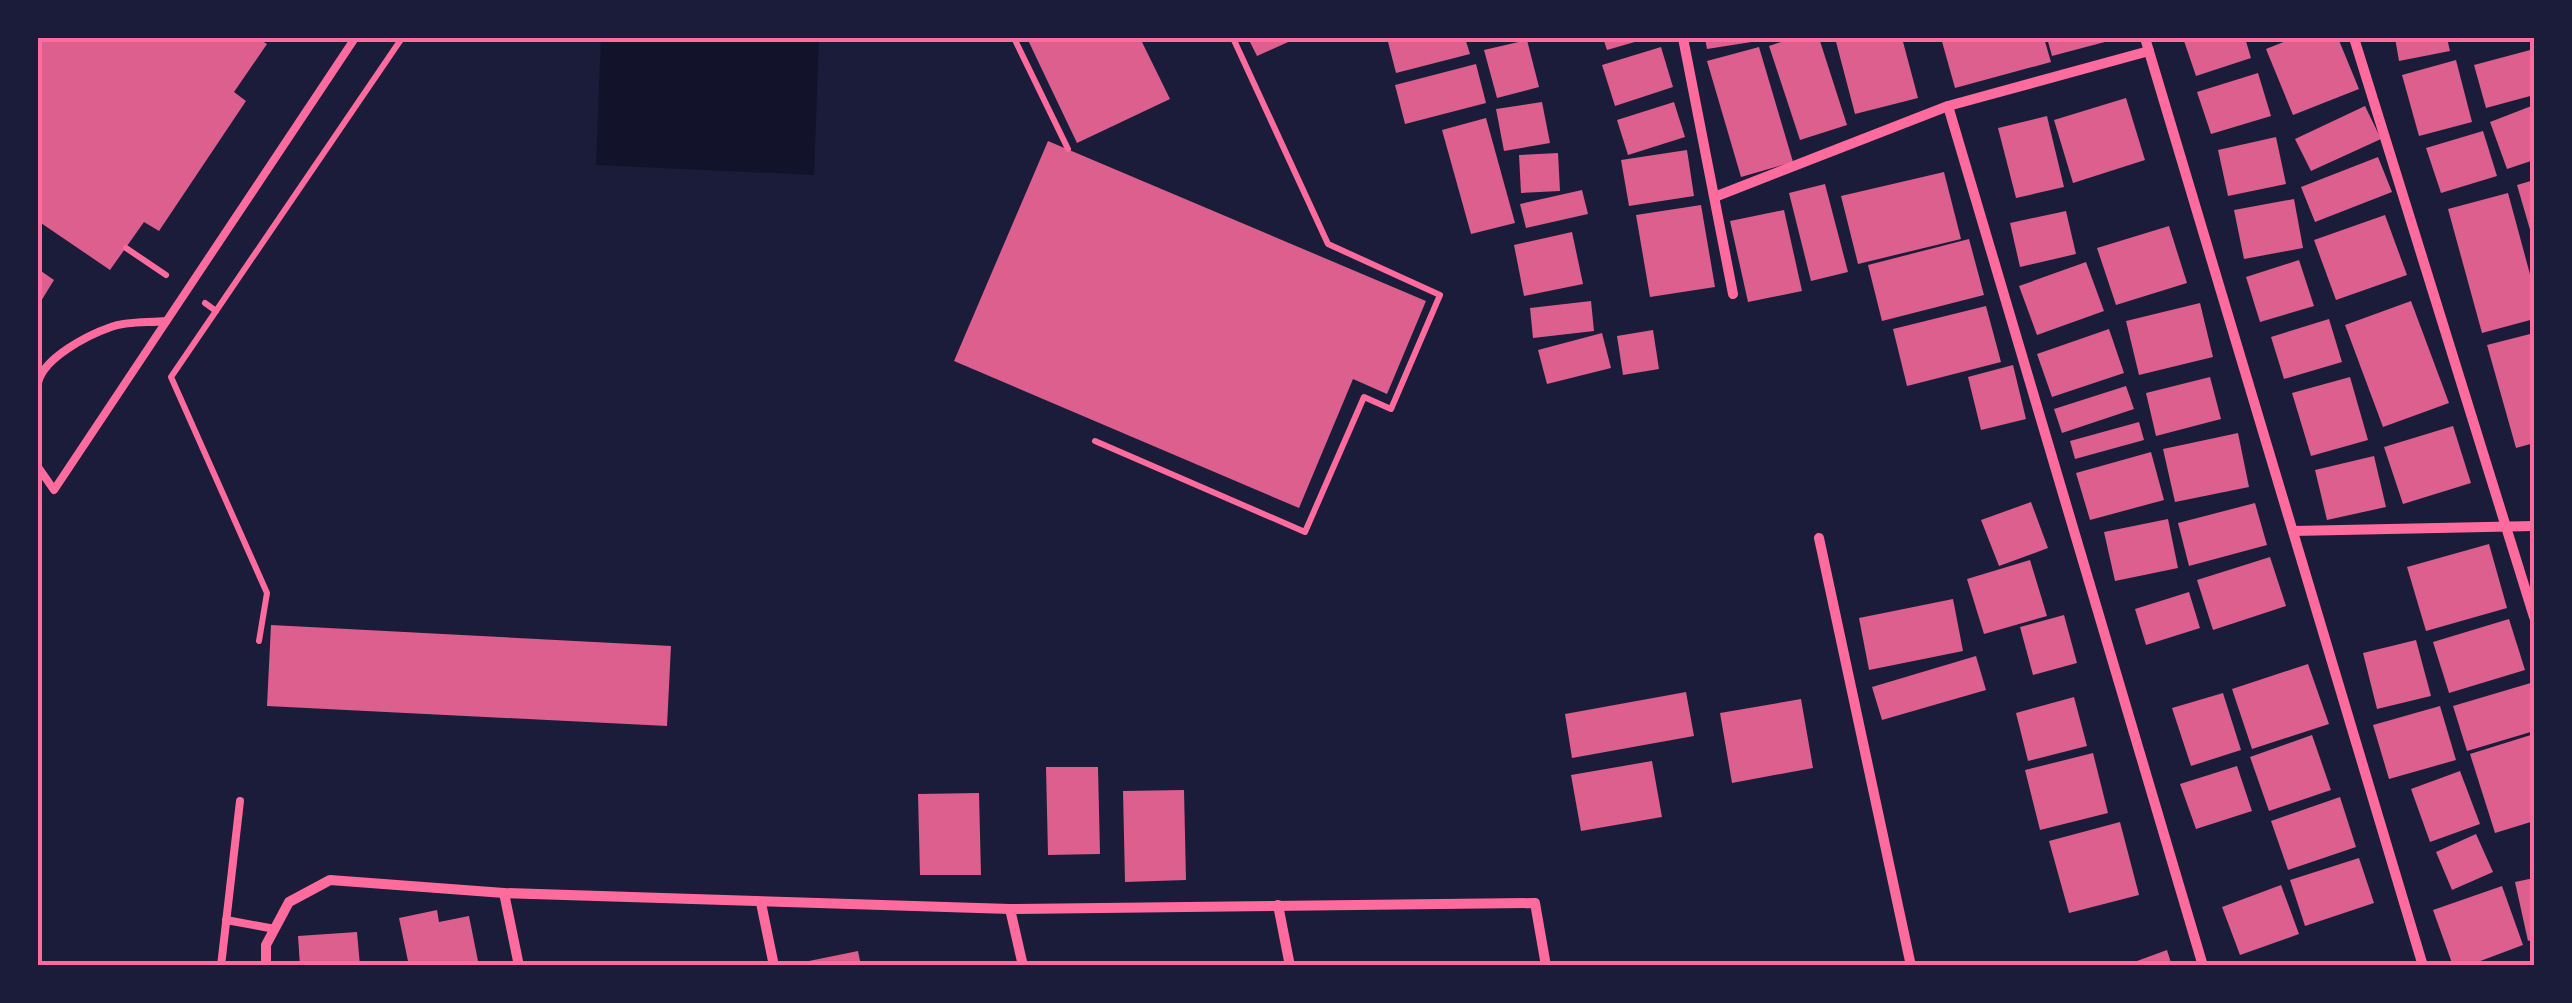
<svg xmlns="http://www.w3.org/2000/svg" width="2572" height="1003" viewBox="0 0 2572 1003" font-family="Karla,sans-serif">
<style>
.water{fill:#12122b}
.building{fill:#dd5f8e}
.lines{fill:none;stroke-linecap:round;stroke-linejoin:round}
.path{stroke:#ff6b9d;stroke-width:6}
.service{stroke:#ff6b9d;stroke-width:8}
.minor{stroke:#ff6b9d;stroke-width:10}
.neatline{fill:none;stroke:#ff6b9d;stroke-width:4}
</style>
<rect width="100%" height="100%" fill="#1b1b3a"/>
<path class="water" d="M601,38H819L814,175L596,165Z"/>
<g class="building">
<path d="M38,38H257L267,44L234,92L246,101L159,231L144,222L110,270L38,221Z"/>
<path d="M1027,38H1140L1170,99L1077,143Z"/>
<path d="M1248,38H1297L1257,56Z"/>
<path d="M1387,38H1465L1470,54L1396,73Z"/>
<path d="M1603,38H1645V39L1607,50Z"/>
<path d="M1705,38H1758V41L1707,49Z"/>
<path d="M1793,38H1819L1847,125L1800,140L1769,46Z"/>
<path d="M1835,38H1902L1918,98L1855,114Z"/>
<path d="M1941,38H2044L2051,62L1955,88Z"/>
<path d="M2047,38H2116V39L2052,56Z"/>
<path d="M2183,38H2245L2251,58L2196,76Z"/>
<path d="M2294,38H2338L2359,89L2293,115L2266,49Z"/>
<path d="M2395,38H2447L2450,51L2399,61Z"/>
<path d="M1527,40L1539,87L1497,98L1484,50Z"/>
<path d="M1661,47L1673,87L1615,106L1602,65Z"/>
<path d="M1759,47L1793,162L1741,177L1707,61Z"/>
<path d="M2534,49V95L2486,108L2474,65Z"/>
<path d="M2456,60L2472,122L2419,136L2402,75Z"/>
<path d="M1476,64L1486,103L1405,124L1395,85Z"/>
<path d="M2258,73L2271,116L2211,134L2197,92Z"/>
<path d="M2126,98L2145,160L2073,183L2054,120Z"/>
<path d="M1542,102L1550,143L1504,151L1496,109Z"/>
<path d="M1674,102L1685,137L1628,155L1617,120Z"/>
<path d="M2534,105V160L2507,169L2490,122Z"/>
<path d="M2365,106L2381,139L2311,171L2295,139Z"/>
<path d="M2047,116L2064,187L2016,198L1998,128Z"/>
<path d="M1486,118L1515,223L1471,234L1442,130Z"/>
<path d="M2483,131L2497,176L2441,193L2426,148Z"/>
<path d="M2276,137L2286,184L2228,196L2218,150Z"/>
<path d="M1048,141L1426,301L1387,394L1353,379L1299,508L954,361Z"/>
<path d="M1687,150L1694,196L1629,206L1621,160Z"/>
<path d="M1558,153L1560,191L1521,193L1519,155Z"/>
<path d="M2378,157L2392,192L2315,222L2301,187Z"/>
<path d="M1944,172L1961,239L1858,264L1841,196Z"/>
<path d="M2534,180V240H2533L2517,185Z"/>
<path d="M1825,184L1848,272L1811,281L1789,193Z"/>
<path d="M1582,190L1588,214L1526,228L1520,204Z"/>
<path d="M2508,193L2534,289V319L2482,333L2448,209Z"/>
<path d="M2294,199L2303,248L2244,259L2234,210Z"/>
<path d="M1701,205L1715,287L1650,297L1636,215Z"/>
<path d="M1784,210L1802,291L1748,302L1730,221Z"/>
<path d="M2066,211L2076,254L2020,267L2010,223Z"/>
<path d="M2385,215L2407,275L2336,300L2314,240Z"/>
<path d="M2169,226L2187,283L2116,305L2097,248Z"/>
<path d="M1572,232L1583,284L1524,296L1514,245Z"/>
<path d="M1969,239L1984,295L1882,321L1868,265Z"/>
<path d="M2299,260L2314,306L2260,322L2246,277Z"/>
<path d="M2086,262L2104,311L2037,335L2019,286Z"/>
<path d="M38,269L54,280L38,306Z"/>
<path d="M1591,301L1594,331L1533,338L1530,308Z"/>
<path d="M2411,301L2449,403L2383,427L2345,325Z"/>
<path d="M2200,303L2213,357L2139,375L2126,321Z"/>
<path d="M1986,306L2001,362L1907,386L1893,329Z"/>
<path d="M2329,319L2342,362L2284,379L2271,337Z"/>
<path d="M2109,329L2124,373L2052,397L2037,354Z"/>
<path d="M1653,330L1659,369L1623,375L1617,336Z"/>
<path d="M1602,333L1611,368L1547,384L1538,350Z"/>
<path d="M2534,333V443L2516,448L2487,345Z"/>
<path d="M2013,365L2026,419L1981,430L1968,377Z"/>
<path d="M2210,377L2221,419L2156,436L2146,393Z"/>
<path d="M2350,377L2368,440L2311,456L2292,393Z"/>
<path d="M2126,386L2134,409L2062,433L2054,409Z"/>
<path d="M2139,422L2144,440L2075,459L2070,441Z"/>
<path d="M2453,426L2471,483L2403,504L2384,447Z"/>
<path d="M2238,433L2249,487L2175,502L2163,449Z"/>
<path d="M2151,452L2164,500L2090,520L2076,473Z"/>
<path d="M2374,456L2386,507L2327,520L2315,470Z"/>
<path d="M2031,502L2048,548L1999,566L1981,520Z"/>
<path d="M2255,503L2267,545L2189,566L2178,523Z"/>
<path d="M2168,519L2178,568L2115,581L2104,532Z"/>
<path d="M2489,544L2507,608L2426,631L2407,567Z"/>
<path d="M2270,557L2286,606L2213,630L2197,580Z"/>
<path d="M2030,560L2047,616L1984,634L1967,579Z"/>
<path d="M2189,592L2200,628L2146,645L2135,609Z"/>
<path d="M1953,599L1963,651L1869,670L1859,618Z"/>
<path d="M2064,615L2077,663L2033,675L2020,627Z"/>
<path d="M2509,619L2525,670L2449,693L2433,642Z"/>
<path d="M271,625L671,646L667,726L267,706Z"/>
<path d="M2416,640L2431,696L2377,709L2363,653Z"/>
<path d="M1976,656L1986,690L1882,720L1872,687Z"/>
<path d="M2308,664L2329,724L2252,749L2232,689Z"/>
<path d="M2534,682V731L2467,751L2453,706Z"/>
<path d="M1686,692L1694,736L1572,758L1565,714Z"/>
<path d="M2223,693L2241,750L2191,766L2172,708Z"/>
<path d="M2074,697L2087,746L2028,761L2016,713Z"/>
<path d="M1801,699L1813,768L1732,783L1720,713Z"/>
<path d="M2440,706L2456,760L2389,779L2373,725Z"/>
<path d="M2534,734V821L2495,833L2470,754Z"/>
<path d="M2312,735L2331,790L2269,811L2250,757Z"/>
<path d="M2093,753L2108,813L2040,830L2025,770Z"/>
<path d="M1652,761L1662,817L1581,831L1571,775Z"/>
<path d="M2237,766L2252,811L2196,829L2180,784Z"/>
<path d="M1046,767H1098L1100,854L1048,855Z"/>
<path d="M2460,771L2480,824L2430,842L2411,789Z"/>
<path d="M1184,790L1186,880L1125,882L1123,791Z"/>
<path d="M979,793L981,875H920L918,794Z"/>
<path d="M2340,797L2356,847L2288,870L2271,821Z"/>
<path d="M2120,822L2139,895L2069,913L2049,841Z"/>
<path d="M2476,834L2493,872L2452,890L2436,852Z"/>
<path d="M2359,858L2374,903L2305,926L2290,880Z"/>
<path d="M2534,878V939L2528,941L2515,882Z"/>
<path d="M2281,885L2299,934L2240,955L2222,907Z"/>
<path d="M2502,886L2523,945L2467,966H2453L2433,910Z"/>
<path d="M437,910L439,922L469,916L479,966H409L399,918Z"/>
<path d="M357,932L360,966H300L298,936Z"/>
<path d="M2167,950L2172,966H2126V965Z"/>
<path d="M858,951L861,966H805L804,962Z"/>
</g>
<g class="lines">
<g class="path">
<path d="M1014,38L1068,149"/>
<path d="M126,248L166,275"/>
<path d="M205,303L216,311L171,377L267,593L259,641"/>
<path d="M216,311L402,38"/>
<path d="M1095,441L1305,532L1364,397L1391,409L1440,295L1328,244L1233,38"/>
</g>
<g class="service">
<path d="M38,383C43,358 88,335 111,327C127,321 149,323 166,321"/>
<path d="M38,467L54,490L355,38"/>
<path d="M226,920L275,929"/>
<path d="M221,966L240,801"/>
</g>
<g class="minor">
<path d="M1683,38L1733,294"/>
<path d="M2145,38L2423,966"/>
<path d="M2354,38L2534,617"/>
<path d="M1948,106L2203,966"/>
<path d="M1717,196L1948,106L2149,51"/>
<path d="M2293,531L2534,526"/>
<path d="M1819,538L1911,966"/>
<path d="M504,893L519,966"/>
<path d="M761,903L774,966"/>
<path d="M1278,905L1290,966"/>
<path d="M1010,909L1023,966"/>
<path d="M266,966V945L289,902L330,880L504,893L1010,909L1535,903L1546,966"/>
</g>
</g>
<rect width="2572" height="1003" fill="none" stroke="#1b1b3a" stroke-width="80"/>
<rect x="40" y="40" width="2492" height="923" class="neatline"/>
</svg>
